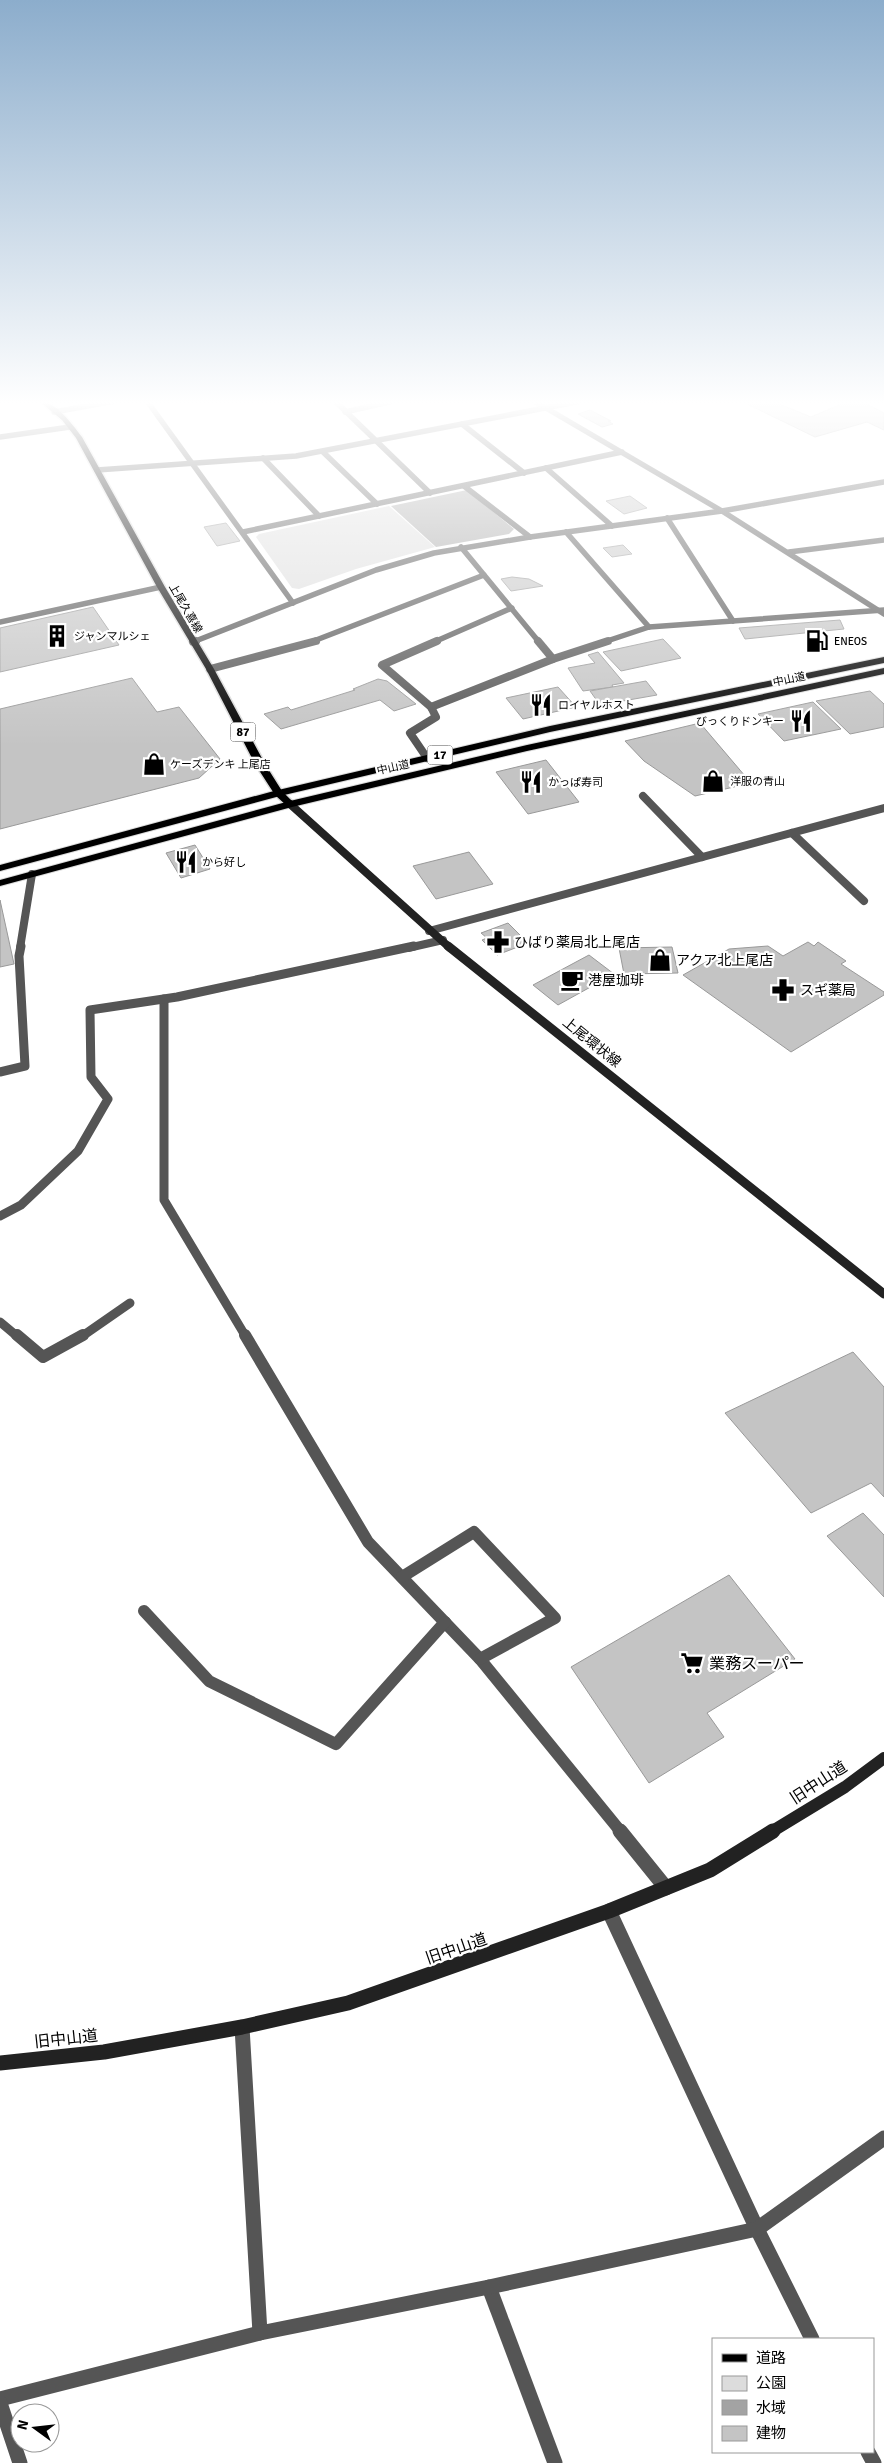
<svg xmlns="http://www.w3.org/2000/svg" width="884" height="2463" viewBox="0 0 884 2463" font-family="Signika,'Noto Sans JP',sans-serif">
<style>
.green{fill:#dcdcdc}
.water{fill:#a3a3a3}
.building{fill:#c4c4c4;stroke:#999}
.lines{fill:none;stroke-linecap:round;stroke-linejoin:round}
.primary-casing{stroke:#dbdbdb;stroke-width:3}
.trunk-casing{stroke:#dbdbdb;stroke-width:2}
.minor-far4{stroke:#555;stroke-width:5.5}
.minor-far3{stroke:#555;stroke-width:8}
.minor-far2{stroke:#555;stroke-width:9}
.minor-far1{stroke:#555;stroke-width:12}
.minor{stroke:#555;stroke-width:15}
.tertiary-far1{stroke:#555;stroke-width:5.5}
.tertiary{stroke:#555;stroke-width:8}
.secondary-far3{stroke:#222;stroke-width:8}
.secondary-far2{stroke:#222;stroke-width:9}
.secondary-far1{stroke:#222;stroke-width:12}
.secondary{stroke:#222;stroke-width:15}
.primary{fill:#000;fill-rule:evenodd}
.trunk{fill:#000;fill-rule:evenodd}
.labels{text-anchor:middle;stroke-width:4.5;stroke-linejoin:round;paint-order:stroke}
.far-street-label{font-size:11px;fill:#000;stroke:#fff}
.far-poi-label{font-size:11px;fill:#000;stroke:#fff;text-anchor:start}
.shield{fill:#fff;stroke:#4c4c4c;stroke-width:1}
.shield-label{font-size:12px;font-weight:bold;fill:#000}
.poi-label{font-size:14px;fill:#000;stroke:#fff;text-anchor:start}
.street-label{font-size:14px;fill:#000;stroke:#fff}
.near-poi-label{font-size:16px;fill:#000;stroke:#fff;text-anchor:start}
.near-street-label{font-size:16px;fill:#000;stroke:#fff}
</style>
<rect width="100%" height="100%" fill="#fff"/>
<path class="green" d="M389,506L435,547L356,569L299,589L292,588L256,537L259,534Z"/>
<path class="water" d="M467,490L514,529L509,534L436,547L391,506Z"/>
<g class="building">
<path d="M753,401H772L811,417L848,401H861L884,413V430L867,422L815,437L747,404Z"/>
<path d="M590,410L611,421H608L613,424L602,427L578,414Z"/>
<path d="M630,496L647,508L624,514L606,501Z"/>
<path d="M226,523L240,541L217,546L204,527Z"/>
<path d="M623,545L632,554L612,557L603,548Z"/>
<path d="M512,577L529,579L543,586L511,591L501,579Z"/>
<path d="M93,607L119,645L0,672V628Z"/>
<path d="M840,620L844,629L745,639L739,628Z"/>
<path d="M663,639L681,658L621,671L603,652Z"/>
<path d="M598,652L624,683L612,685L613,687L583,691L568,668L595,663L588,655Z"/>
<path d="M132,678L157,712L179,707L220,759L199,778L0,829V709Z"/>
<path d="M378,679L387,681L416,704L394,711L380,700L281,729L264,714L288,707L291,710L355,690L353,689Z"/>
<path d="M646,681L657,695L600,705L590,691Z"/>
<path d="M558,687L576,707L523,719L506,698Z"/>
<path d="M870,691L884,704V727L850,734L816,701Z"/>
<path d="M813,702L841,729L784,741L758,714Z"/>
<path d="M700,723L751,783L695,796L644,761L625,741Z"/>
<path d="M546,760L579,802L528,814L496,772Z"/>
<path d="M195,845L210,869L181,878L166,853Z"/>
<path d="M469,852L493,884L436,899L413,866Z"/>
<path d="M0,900L14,964L0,967Z"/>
<path d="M508,923L528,943L497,955L482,940L487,938L481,933Z"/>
<path d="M808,942L814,946L818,942L846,961L841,964L884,992V995L791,1052L683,975L729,949L768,946L783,956Z"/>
<path d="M672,947L678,973L624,974L619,948Z"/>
<path d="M589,955L614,974L558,1005L533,985Z"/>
<path d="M853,1352L884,1387V1497L871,1483L811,1513L725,1413Z"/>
<path d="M863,1513L884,1535V1597L827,1536Z"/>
<path d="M729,1575L795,1659L707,1713L724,1737L649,1783L571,1667Z"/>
</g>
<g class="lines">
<defs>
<path id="primary" d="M39,401C56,401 72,424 82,437L165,587L214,669L265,764L282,791L295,804L293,806H287L275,795L255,764L206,669L157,587L76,438L62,420Z"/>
<g id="trunk">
<path d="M884,657V663L550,732L280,796L0,871V865L274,791L550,726Z"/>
<path d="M884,668V674L527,751L292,807L0,886V880L290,801L527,745Z"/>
</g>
</defs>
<use href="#primary" class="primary-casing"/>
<use href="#trunk" class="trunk-casing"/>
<g class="minor-far4">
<path d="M147,401L293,603"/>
<path d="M335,401L430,493"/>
<path d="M54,412L115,401"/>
<path d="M345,412L393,401"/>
<path d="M462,424L524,473"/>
<path d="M0,437L70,427"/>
<path d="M323,452L377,504"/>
<path d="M263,458L319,516"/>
<path d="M546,468L612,526"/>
<path d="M97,470L296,456L581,401"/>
<path d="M464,486L530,537"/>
<path d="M667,518L733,621"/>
<path d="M243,532L622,452"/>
<path d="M566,532L649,627"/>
<path d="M461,547L539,642"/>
<path d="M789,552L884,540"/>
<path d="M0,622L161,587"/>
<path d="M311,642L484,575"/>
<path d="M434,642L512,608"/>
<path d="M604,642L649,627L884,610"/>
</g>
<g class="minor-far3">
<path d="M538,641L553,659"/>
<path d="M210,669L316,641"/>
<path d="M431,707L553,659L608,641"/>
<path d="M427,758L410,733L436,717L431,707L382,665L437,641"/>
<path d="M643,796L702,857"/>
<path d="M792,833L864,901"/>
<path d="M429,931L884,808"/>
<path d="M20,948L32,874"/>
<path d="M408,948L443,940"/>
</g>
<g class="minor-far2">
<path d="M164,999V1200L246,1337"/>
<path d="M0,1072L25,1066L19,956L21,946"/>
<path d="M0,1216L21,1205L78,1151L108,1099L91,1077L90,1010L177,997L414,946"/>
<path d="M0,1322L18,1337"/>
<path d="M81,1337L130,1303"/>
</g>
<g class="minor-far1">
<path d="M17,1335L43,1357L83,1335"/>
<path d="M245,1335L368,1542L480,1659L621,1832"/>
<path d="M402,1577L474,1532L555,1618L480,1659"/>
<path d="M144,1611L209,1681L336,1744L445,1622"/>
</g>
<g class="minor">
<path d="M620,1831L666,1888"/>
<path d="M609,1911L757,2229L812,2339"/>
<path d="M242,2027L260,2333"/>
<path d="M489,2287L555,2463"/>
<path d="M0,2399L260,2333L489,2287L757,2229L884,2138"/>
<path d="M0,2403L20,2463"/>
<path d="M868,2452L874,2463"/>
</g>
<g class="tertiary-far1">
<path d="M534,401L722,511L884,614"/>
<path d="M193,642L376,570L434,553L530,537L722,511L884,482"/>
</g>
<path class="tertiary" d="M193,642L196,641"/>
<path class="secondary-far3" d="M290,804L450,948"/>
<path class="secondary-far2" d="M448,946L884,1294"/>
<path class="secondary-far1" d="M771,1832L845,1787L884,1758"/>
<path class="secondary" d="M0,2063L104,2052L242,2027L348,2003L609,1911L710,1870L773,1831"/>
<use href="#primary" class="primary"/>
<use href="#trunk" class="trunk"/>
</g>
<linearGradient id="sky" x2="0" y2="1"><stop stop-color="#8cadcc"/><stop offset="0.54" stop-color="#fff"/><stop offset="1" stop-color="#fff" stop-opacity="0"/></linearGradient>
<rect width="884" height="746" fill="url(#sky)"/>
<defs>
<symbol id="building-bare" viewBox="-9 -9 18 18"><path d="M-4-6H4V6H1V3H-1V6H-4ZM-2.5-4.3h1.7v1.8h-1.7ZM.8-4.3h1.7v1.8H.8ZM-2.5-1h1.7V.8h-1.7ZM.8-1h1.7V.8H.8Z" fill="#000" stroke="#fff" stroke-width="2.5" paint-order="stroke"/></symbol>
<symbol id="fuel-bare" viewBox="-9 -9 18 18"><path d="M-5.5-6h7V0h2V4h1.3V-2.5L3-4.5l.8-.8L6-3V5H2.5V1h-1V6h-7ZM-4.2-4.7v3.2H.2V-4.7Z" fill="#000" stroke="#fff" stroke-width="2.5" paint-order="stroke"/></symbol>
<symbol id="restaurant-bare" viewBox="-9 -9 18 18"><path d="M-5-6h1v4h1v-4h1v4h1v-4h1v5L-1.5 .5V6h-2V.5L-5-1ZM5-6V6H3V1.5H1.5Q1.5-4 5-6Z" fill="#000" stroke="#fff" stroke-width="2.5" paint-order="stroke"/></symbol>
<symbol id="shop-bare" viewBox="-9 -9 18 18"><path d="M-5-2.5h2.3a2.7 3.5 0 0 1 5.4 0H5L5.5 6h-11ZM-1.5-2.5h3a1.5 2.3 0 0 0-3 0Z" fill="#000" stroke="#fff" stroke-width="2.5" paint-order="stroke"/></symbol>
<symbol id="pharmacy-bare" viewBox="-9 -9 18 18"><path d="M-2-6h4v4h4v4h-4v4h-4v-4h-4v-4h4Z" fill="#000" stroke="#fff" stroke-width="2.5" paint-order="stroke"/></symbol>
<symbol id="cafe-bare" viewBox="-9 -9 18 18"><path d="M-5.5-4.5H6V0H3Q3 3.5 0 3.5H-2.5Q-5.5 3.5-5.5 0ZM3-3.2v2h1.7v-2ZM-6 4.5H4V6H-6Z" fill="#000" stroke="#fff" stroke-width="2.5" paint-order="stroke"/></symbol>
<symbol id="supermarket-bare" viewBox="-9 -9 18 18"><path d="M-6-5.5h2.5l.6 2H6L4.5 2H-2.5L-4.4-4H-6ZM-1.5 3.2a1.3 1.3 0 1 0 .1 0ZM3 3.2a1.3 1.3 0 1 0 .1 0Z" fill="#000" stroke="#fff" stroke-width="2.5" paint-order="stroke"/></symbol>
</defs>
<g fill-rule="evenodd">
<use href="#building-bare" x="41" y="620" width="32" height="32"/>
<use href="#fuel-bare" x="801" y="625" width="32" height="32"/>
<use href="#restaurant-bare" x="525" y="689" width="32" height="32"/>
<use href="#restaurant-bare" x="785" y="705" width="32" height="32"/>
<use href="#shop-bare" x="138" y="748" width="32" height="32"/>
<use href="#shop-bare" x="697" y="765" width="32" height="32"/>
<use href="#restaurant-bare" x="515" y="766" width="32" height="32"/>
<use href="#restaurant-bare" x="170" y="846" width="32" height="32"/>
<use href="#pharmacy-bare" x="482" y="926" width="32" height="32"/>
<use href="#shop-bare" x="644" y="944" width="32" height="32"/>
<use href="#cafe-bare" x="556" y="964" width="32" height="32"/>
<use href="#pharmacy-bare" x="767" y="974" width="32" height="32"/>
<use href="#supermarket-bare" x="676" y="1647" width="32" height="32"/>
</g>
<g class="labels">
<g class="far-street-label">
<text transform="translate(186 608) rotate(60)" y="4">上尾久喜線</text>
<text transform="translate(789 679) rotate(-12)" y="4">中山道</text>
<text transform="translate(393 767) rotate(-13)" y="4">中山道</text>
</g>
<g class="far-poi-label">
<text x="74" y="640">ジャンマルシェ</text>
<text x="834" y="645">ENEOS</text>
<text x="558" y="709">ロイヤルホスト</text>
<text x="784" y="725" text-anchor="end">びっくりドンキー</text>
<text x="170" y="768">ケーズデンキ 上尾店</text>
<text x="730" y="785">洋服の青山</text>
<text x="548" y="786">かっぱ寿司</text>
<text x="202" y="866">から好し</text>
</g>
<g class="shield">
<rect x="230.5" y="722.5" width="25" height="19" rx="4"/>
<rect x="427.5" y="745.5" width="25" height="19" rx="4"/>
</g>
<g class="shield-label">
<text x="243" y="736">87</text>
<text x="440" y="759">17</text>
</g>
<g class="poi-label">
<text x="514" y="947">ひばり薬局北上尾店</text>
<text x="676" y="965">アクア北上尾店</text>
<text x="588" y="985">港屋珈琲</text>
<text x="800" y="995">スギ薬局</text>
</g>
<g class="street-label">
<text transform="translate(592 1042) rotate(39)" y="5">上尾環状線</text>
</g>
<g class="near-poi-label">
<text x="709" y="1669">業務スーパー</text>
</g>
<g class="near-street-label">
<text transform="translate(818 1782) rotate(-33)" y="6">旧中山道</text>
<text transform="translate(456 1948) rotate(-19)" y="6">旧中山道</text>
<text transform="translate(66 2038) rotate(-6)" y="6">旧中山道</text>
</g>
</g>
<rect x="712" y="2338" width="162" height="115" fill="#ffffff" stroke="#999999"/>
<rect x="722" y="2354" width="25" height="8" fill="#000000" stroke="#999999"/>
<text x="756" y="2363" font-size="15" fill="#000000">道路</text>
<rect x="722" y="2376" width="25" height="15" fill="#dcdcdc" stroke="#999999"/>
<text x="756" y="2388" font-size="15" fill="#000000">公園</text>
<rect x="722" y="2400" width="25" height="15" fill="#a3a3a3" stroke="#999999"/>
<text x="756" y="2413" font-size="15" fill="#000000">水域</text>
<rect x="722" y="2426" width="25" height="15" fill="#c4c4c4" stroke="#999999"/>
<text x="756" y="2438" font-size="15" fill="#000000">建物</text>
<g transform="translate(35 2428) rotate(285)"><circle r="24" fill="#ffffff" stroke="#999999"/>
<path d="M0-4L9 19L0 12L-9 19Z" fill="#000000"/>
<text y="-8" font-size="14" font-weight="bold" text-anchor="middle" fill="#000000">N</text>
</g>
</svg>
